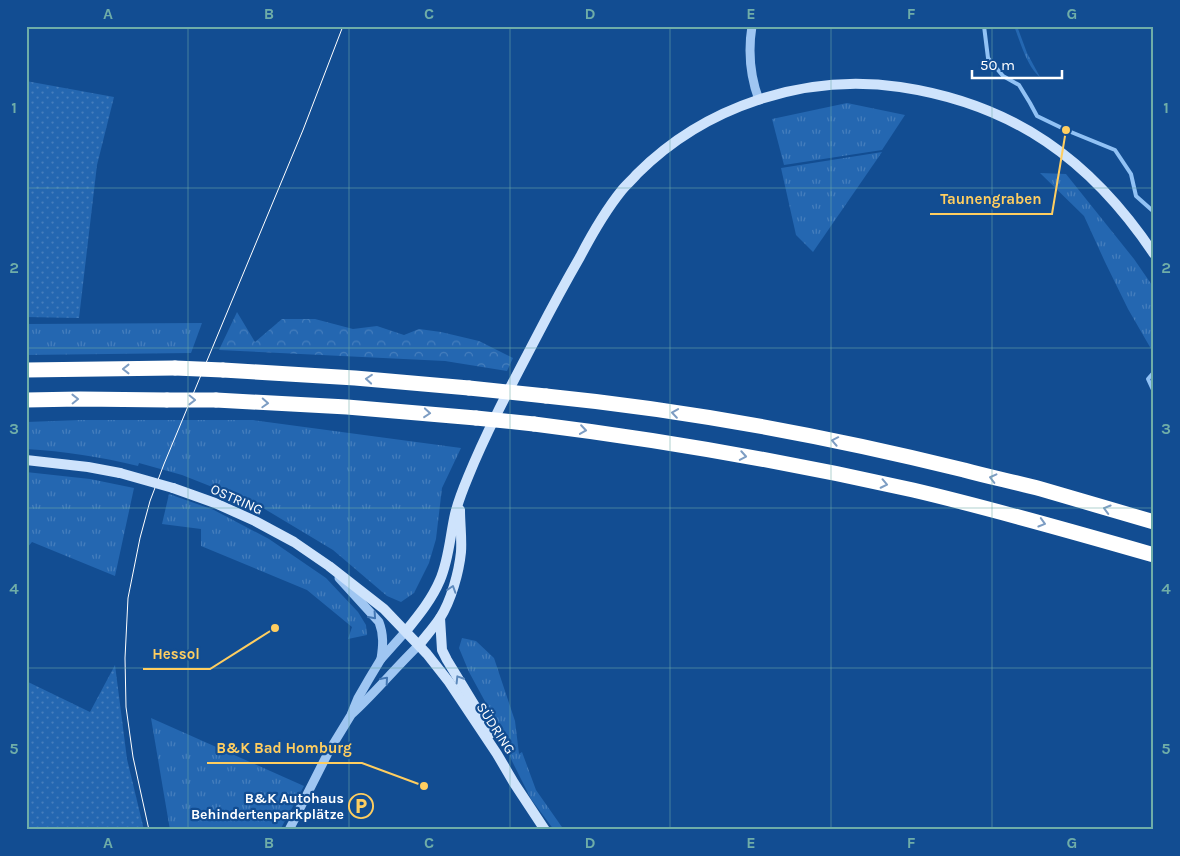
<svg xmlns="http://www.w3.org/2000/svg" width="1180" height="856" viewBox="0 0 1180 856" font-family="Karla,sans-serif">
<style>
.grass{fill:url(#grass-tufts)}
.forest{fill:url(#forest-crowns)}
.garden{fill:url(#garden-dots)}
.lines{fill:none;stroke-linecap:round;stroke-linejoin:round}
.stream{stroke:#91c2f5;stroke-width:4}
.tertiary{stroke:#9fc6f2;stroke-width:9}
.secondary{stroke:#cee3fc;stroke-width:10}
.motorway{stroke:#fff;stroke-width:15}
.tram{stroke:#fff;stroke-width:1}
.secondary-bridge{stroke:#cee3fc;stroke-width:10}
.motorway-bridge{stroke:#fff;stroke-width:15}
.oneway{stroke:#7d9dc3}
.oneway2{stroke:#5d89bc}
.oneway3{stroke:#4377b4}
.grid{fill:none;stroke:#6fada8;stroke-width:1;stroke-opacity:0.55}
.labels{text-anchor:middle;stroke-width:4.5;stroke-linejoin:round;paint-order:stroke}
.street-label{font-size:14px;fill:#fff;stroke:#124d92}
.poi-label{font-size:14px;font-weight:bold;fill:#fff;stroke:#124d92;text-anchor:end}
.leader{fill:none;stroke:#ffce60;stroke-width:2}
.callout-dot{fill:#ffce60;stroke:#124d92;stroke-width:2}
.callout-label{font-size:15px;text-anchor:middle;font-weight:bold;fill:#ffce60;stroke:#124d92;stroke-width:4.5;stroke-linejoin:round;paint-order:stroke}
.neatline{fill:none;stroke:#6fada8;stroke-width:2}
.grid-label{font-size:16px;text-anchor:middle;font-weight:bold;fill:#6fada8}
</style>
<defs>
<pattern id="grass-tufts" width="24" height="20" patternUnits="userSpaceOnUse" patternTransform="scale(1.25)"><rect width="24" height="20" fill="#2467b1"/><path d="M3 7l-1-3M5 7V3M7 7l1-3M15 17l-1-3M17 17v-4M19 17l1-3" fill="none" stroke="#457ebd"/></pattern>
<pattern id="forest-crowns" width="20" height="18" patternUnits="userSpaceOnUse" patternTransform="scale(1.25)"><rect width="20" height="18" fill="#2467b1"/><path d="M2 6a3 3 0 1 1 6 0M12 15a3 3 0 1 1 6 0" fill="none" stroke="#457ebd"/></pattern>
<pattern id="garden-dots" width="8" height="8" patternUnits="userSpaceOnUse" patternTransform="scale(1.25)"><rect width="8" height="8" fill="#2467b1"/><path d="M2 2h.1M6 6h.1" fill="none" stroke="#457ebd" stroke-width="1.8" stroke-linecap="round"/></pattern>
</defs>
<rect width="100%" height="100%" fill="#124d92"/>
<g class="grass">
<path d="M1014,26H1017L1027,53L1040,77C1027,67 1020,41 1014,26Z"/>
<path d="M847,103L905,115L882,150L784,165L772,119Z"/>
<path d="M882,152L813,252L796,235L781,168Z"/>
<path d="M1040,173L1066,174L1134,259L1154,288V354L1128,309L1105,262L1084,216Z"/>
<path d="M202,323L191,353L26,355V324Z"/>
<path d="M80,420H253L461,448L442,488L436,539L429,563L414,593L401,602L387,596L333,550L258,505L182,475L139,463L138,466C101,457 64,451 26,449V422Z"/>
<path d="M26,472L90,479L134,488L115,576L32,542L26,549Z"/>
<path d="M169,494L214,510L269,539L326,578L358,612L366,625L367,635L348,639L352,627L307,590L201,546V529L162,524Z"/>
<path d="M462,638L476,641L494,658L515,721L519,754L522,752L536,790L564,830H554L531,799L512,761L494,718L469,672L459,648Z"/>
<path d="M151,718L304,786L280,830H170Z"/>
</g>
<path class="forest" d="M237,312L255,342L282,319H315L353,329L377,326L404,335L419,329L441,332L479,341L513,358L507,371L445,361L219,350Z"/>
<g class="garden">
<path d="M26,81L114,97L97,165L79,318L26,317Z"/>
<path d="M115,665L127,759L144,830H26V681L90,712Z"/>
</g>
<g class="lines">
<g class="stream">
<path d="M984,26L988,58L1003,76L1019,85L1030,103L1037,116L1066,130L1115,150L1131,174L1136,196L1154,212"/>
<path d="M1154,372L1148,379L1154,392"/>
</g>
<g class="tertiary">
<path d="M752,26C748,51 750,76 759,100"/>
<path d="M339,578L379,622C384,635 383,646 381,659"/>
<path d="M353,713C376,692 396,667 419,645"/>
<path d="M289,830L329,751L351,715L358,698L369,679L381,659L406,631"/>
</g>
<g class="secondary">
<path d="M26,460L88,467L120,473"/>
<path d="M173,488L215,503L255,521L294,542L329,566L384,609L427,654L449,682L497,754L514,783L545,830"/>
<path d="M440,618L442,650L447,660L486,724L490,734"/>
<path d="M406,631C419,615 432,599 440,580C449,559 450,536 455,514C458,502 463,489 468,477C488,428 513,382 537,336C551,309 565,283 580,257C592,234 605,211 622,190C626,185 632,180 637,174C705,106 805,73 900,87C1014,104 1091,160 1154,254"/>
<path d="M419,645C426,636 434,627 440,618C451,601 459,572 461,552C462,538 460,524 460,510"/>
</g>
<g class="motorway">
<path d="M26,370L175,368"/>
<path d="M223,370L355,378L469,388"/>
<path d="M546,396C687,410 826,436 964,470C989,477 1015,482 1041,489C1079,500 1116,511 1154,522"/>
<path d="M26,400L80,399L167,400"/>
<path d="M216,400L347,407L476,418"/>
<path d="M534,424C662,440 788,462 913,490C994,509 1074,532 1154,555"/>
</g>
<path class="tram" d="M149,830L133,757L126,707L125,658L128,598L140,538L150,501L164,464L303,130L343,26"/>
<path class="secondary-bridge" d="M120,473L173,488"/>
<g class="motorway-bridge">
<path d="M175,368L223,370"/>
<path d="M469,388L546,396"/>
<path d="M167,400H216"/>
<path d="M476,418L534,424"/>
</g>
</g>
<defs><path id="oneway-chevron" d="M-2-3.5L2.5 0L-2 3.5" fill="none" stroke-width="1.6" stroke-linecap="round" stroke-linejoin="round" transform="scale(1.25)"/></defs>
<g class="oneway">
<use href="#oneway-chevron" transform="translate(126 369) rotate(180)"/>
<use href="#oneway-chevron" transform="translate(369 379) rotate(-175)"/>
<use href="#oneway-chevron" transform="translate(75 399) rotate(-1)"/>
<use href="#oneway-chevron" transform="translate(192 400) rotate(1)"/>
<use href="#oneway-chevron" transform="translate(265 403) rotate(3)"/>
<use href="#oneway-chevron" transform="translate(427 413) rotate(5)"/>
<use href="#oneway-chevron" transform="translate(675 413) rotate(-172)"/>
<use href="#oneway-chevron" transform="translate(583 430) rotate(8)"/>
<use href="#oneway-chevron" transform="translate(835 441) rotate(-169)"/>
<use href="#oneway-chevron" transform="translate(743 456) rotate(10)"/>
<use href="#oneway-chevron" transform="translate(993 478) rotate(-166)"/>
<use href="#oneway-chevron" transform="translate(884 484) rotate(12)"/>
<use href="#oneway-chevron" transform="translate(1107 509) rotate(-164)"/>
<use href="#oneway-chevron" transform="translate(1042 523) rotate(16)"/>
</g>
<g class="oneway2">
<use href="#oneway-chevron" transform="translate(452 589) rotate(-72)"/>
<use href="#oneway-chevron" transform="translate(459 679) rotate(-122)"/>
</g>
<g class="oneway3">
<use href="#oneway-chevron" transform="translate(373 616) rotate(48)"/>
<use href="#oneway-chevron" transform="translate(385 680) rotate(-49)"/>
</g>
<path class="grid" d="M188,26V830M349,26V830M510,26V830M670,26V830M831,26V830M992,26V830M26,188H1154M26,348H1154M26,508H1154M26,668H1154"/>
<defs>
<symbol id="parking-ring" viewBox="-11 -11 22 22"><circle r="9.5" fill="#124d92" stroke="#ffce60" stroke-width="1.5"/><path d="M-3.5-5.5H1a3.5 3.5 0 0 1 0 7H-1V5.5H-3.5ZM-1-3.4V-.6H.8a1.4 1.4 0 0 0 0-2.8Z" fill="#ffce60"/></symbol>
</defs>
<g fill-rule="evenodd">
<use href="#parking-ring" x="347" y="792" width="28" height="28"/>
</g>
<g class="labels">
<g class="street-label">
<text transform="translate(237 499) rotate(24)" y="5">OSTRING</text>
<text transform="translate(496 728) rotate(57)" y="5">SÜDRING</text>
</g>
<g class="poi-label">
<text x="344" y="803">B&amp;K Autohaus<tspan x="344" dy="16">Behindertenparkplätze</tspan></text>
</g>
</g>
<path class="leader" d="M1066 130L1052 214H930M275 628L210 669H143M424 786L362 763H207"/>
<g class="callout-dot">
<circle cx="1066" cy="130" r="5"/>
<circle cx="275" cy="628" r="5"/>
<circle cx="424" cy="786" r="5"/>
</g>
<g class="callout-label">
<text x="991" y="204">Taunengraben</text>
<text x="176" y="659">Hessol</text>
<text x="284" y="753">B&amp;K Bad Homburg</text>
</g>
<rect width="1180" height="856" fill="none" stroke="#124d92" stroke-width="55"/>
<path d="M972 70v8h90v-8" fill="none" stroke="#ffffff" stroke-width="2.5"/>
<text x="980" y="70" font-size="15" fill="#ffffff" stroke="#124d92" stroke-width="4" paint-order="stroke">50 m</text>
<rect x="28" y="28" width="1124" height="800" class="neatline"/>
<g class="grid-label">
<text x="108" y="19">A</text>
<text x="269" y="19">B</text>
<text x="429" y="19">C</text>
<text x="590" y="19">D</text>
<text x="751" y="19">E</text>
<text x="911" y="19">F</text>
<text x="1072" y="19">G</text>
<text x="14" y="113">1</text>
<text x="1166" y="113">1</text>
<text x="14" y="273">2</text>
<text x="1166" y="273">2</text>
<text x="14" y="434">3</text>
<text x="1166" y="434">3</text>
<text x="14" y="594">4</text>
<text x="1166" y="594">4</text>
<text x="14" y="754">5</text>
<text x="1166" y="754">5</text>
<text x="108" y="848">A</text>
<text x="269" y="848">B</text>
<text x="429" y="848">C</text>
<text x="590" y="848">D</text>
<text x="751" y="848">E</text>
<text x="911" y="848">F</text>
<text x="1072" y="848">G</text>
</g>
</svg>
